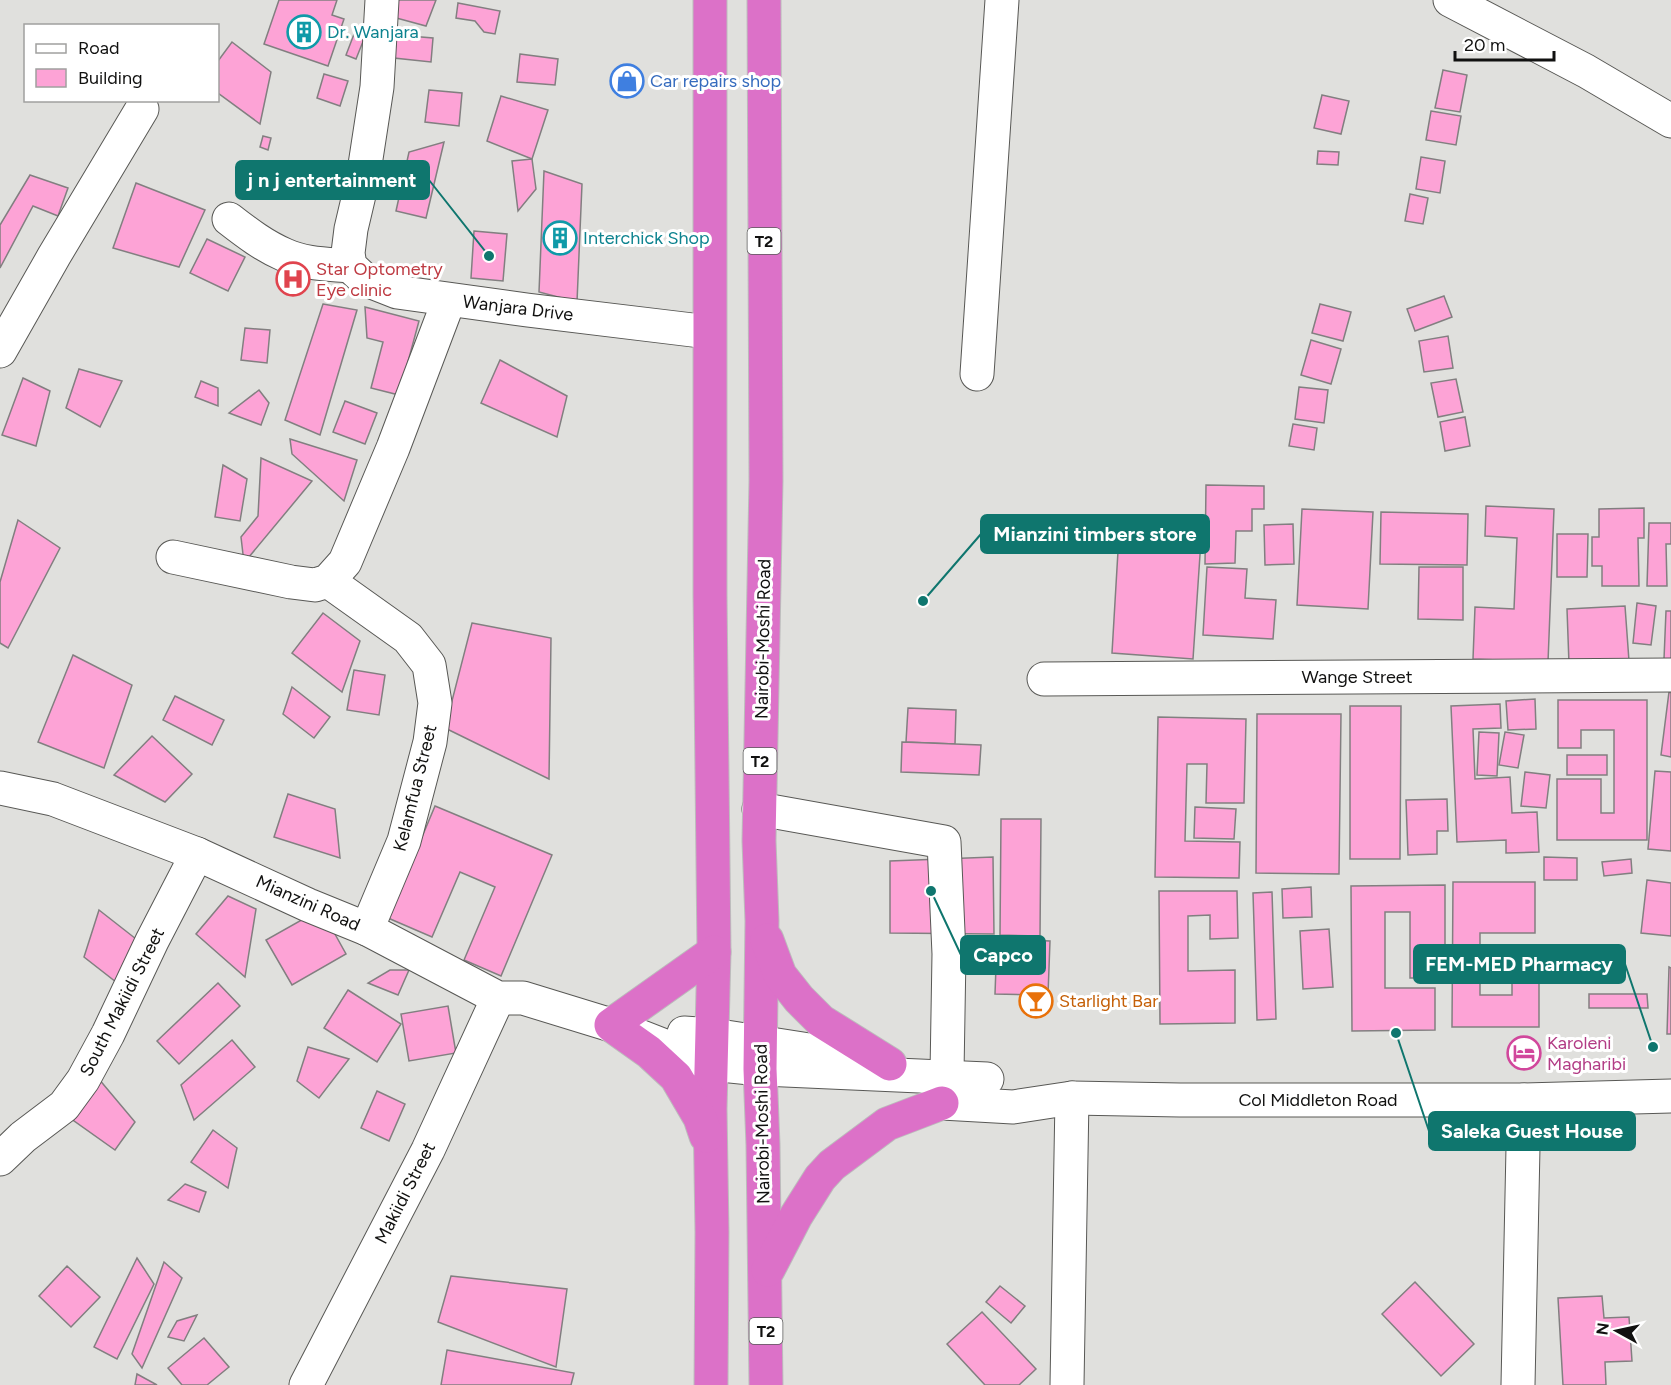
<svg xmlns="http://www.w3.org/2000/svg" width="1671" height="1385" viewBox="0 0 1671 1385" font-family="Figtree,sans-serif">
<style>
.building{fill:#fda3d6;stroke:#827f80;stroke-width:1.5}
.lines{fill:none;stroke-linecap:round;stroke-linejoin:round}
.minor-casing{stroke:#585855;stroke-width:35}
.highway-casing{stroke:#bcbcbc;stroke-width:35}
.minor{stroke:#fff;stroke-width:33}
.highway{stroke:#dc71c8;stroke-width:33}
.labels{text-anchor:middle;stroke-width:6;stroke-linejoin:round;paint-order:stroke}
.shield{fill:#fff;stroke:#585858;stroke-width:1.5}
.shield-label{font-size:16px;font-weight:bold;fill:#111110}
.culture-label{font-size:18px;fill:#0d838f;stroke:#fff;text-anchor:start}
.shop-label{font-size:18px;fill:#366cbe;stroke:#fff;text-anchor:start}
.health-label{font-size:18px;fill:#be3a42;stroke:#fff;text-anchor:start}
.street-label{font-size:18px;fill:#111110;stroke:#fff}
.food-label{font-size:18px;fill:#c56008;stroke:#fff;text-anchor:start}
.hotel-label{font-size:18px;fill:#b23c85;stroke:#fff;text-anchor:start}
.leader{fill:none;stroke:#0f766e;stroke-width:2}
.callout-dot{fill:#0f766e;stroke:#fff;stroke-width:2}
.callout{fill:#0f766e;stroke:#0f766e;stroke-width:2}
.callout-label{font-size:20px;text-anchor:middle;font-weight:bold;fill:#fff}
</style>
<rect width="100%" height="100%" fill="#e0e0dd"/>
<g class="building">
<path d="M279,0H337L332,15L344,19L328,66L264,44Z"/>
<path d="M394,0H436L426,26L389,16Z"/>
<path d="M458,3L500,11L495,34L484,32L475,21L456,18Z"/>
<path d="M356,29L364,39L356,59L346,55Z"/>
<path d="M397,35L433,38L431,62L394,58Z"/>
<path d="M232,42L271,72L260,124L218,93V61Z"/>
<path d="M520,54L558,59L555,85L517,82Z"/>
<path d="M1443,70L1467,75L1460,112L1435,108Z"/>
<path d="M324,74L348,81L340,106L317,98Z"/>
<path d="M429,90L462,93L459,126L425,122Z"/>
<path d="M1322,95L1349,101L1341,134L1314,128Z"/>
<path d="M501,96L548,110L532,159L487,141Z"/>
<path d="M1431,111L1461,116L1456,145L1426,140Z"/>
<path d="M263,136L271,138L268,150L260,147Z"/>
<path d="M444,142L426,218L396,211L409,152Z"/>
<path d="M1318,151L1339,152L1338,165L1317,164Z"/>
<path d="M1421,157L1445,161L1440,193L1416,189Z"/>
<path d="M532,159L536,189L518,211L512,161Z"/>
<path d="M544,171L582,184L577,302L539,292Z"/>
<path d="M30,175L68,188L58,216L33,206L0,268V225Z"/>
<path d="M136,183L205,210L179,267L113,248Z"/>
<path d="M1410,194L1428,198L1423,224L1405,221Z"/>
<path d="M474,231L507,234L503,281L471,278Z"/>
<path d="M207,239L245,257L228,291L190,273Z"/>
<path d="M1444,296L1452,317L1415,331L1407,309Z"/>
<path d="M323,304L357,310L320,435L285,420Z"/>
<path d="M1320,304L1351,312L1343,341L1312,333Z"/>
<path d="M365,307L419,321L399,395L371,388L383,342L367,338Z"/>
<path d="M245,328L270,330L267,363L241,360Z"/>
<path d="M1448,336L1453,368L1424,372L1419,341Z"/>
<path d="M1311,340L1341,349L1331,384L1301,375Z"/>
<path d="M500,360L567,396L557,437L481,403Z"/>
<path d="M79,369L122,381L100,427L66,408Z"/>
<path d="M23,378L50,391L36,446L2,435Z"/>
<path d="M1456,379L1463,412L1438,417L1431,383Z"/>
<path d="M201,381L218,388V406L195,397Z"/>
<path d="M1299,387L1328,390L1324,423L1295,419Z"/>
<path d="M259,390L269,403L261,425L229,413Z"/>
<path d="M345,401L377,413L365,444L333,432Z"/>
<path d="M1465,417L1470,446L1445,451L1440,422Z"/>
<path d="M1293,424L1317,428L1314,450L1289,446Z"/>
<path d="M290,439L357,460L344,501L292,454Z"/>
<path d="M261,458L312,481L244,563L241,537L258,516Z"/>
<path d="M223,465L247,479L240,521L215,517Z"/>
<path d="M1206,485L1264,486V509H1252V531H1236L1235,563L1205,564Z"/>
<path d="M1486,506L1554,509L1548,662L1473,659L1475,607L1514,609L1517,538L1485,536Z"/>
<path d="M1644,508V538H1638L1639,586H1602V566H1592V537H1599V509Z"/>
<path d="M1302,509L1373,512L1368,609L1297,605Z"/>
<path d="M1381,512L1468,514L1467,565L1380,564Z"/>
<path d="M18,520L60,548L8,648L0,643V582Z"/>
<path d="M1649,523H1671V544H1666L1667,586H1647Z"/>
<path d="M1293,524L1294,564L1265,565L1264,525Z"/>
<path d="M1119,534L1201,540L1193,659L1112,653Z"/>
<path d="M1557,534H1588L1587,577H1557Z"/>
<path d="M1207,567L1247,569L1245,598L1276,600L1273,639L1203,635Z"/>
<path d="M1419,567H1463V620L1418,619Z"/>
<path d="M1637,603L1656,606L1651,645L1633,643Z"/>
<path d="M1625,606L1629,661L1569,664L1567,609Z"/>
<path d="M1666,611H1671V660L1664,659Z"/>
<path d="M323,613L360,641L342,692L292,653Z"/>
<path d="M472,623L551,638L549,779L445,728Z"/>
<path d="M73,655L132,685L104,768L38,742Z"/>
<path d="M354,670L385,675L379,715L347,710Z"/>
<path d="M292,687L330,717L314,738L283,714Z"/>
<path d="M1669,692L1671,693V757L1661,755Z"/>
<path d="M175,696L224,720L212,745L163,720Z"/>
<path d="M1535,699L1536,729L1508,730L1506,701Z"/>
<path d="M1558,700H1647V840H1557V779H1601V813H1614V730H1581V748H1558Z"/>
<path d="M1500,704L1501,728L1473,729L1475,779L1510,777L1512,813L1537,812L1539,852L1506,853V840L1457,842L1451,706Z"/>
<path d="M1350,706H1401L1400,859H1350Z"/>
<path d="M908,708L956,710L955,744L906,742Z"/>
<path d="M1257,714H1341L1339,874L1256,873Z"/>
<path d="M1158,717L1246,719L1244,803H1206L1207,764H1187L1185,841L1240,842L1239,878L1155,877Z"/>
<path d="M1479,732L1499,733L1497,776L1477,775Z"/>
<path d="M1505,732L1524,735L1518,768L1499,765Z"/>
<path d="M152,736L192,774L165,802L114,775Z"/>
<path d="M902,742L981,745L979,775L901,772Z"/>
<rect x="1567" y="755" width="40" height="20"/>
<path d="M1655,771L1671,772V851L1648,849Z"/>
<path d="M1525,772L1550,775L1546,808L1521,806Z"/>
<path d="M288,794L335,809L340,858L274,837Z"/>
<path d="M1447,799L1448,831H1437V854L1408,855L1406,800Z"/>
<path d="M435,806L552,855L501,976L464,960L495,887L460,872L432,937L388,918Z"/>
<path d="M1195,807L1236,809L1234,839L1194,838Z"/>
<path d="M1001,819H1041L1040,936L1000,935Z"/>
<path d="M993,857L994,934L890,933V861Z"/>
<path d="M1544,857L1577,858V880H1544Z"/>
<path d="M1631,859L1632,873L1604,876L1602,862Z"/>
<path d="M1647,880L1671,883V936L1641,933Z"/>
<path d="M1453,882H1535V933H1480V995H1512V966H1539V1027H1452Z"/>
<path d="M1445,885V978H1410V912H1385V988H1435V1030L1352,1031L1351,886Z"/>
<path d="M1311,887L1312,917L1283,918L1282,889Z"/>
<path d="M1159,891H1237L1238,938L1210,939V915L1188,916V971L1235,970V1023L1160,1024Z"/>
<path d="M1272,892L1276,1019L1257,1020L1253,893Z"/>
<path d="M228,896L256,909L245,977L196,934Z"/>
<path d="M321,909L346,954L292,985L266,940Z"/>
<path d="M99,910L145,946L116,982L84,957Z"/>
<path d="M1329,929L1333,987L1303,989L1300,931Z"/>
<path d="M997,939L1050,941L1048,995L995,994Z"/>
<path d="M1669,967L1671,968V1034H1667Z"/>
<path d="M390,970H409L398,995L368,983Z"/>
<path d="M218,983L240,1006L179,1064L157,1041Z"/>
<path d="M348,990L401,1024L377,1062L324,1028Z"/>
<path d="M1589,994H1647L1648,1008H1589Z"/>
<path d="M448,1006L456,1053L409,1061L401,1014Z"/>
<path d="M232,1040L255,1067L194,1120L181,1085Z"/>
<path d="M308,1047L349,1059L319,1098L297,1081Z"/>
<path d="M98,1078L135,1122L115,1150L70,1118Z"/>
<path d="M377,1091L405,1104L389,1141L361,1128Z"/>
<path d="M213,1130L237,1148L228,1188L191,1162Z"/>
<path d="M185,1184L206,1192L199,1212L168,1200Z"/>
<path d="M137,1258L154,1284L117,1359L94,1347Z"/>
<path d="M164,1262L182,1278L142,1368L132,1354Z"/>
<path d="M67,1266L100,1297L71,1327L39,1296Z"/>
<path d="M451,1276L567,1289L556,1367L438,1322Z"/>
<path d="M1415,1282L1474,1344L1441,1376L1382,1314Z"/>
<path d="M1000,1286L1025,1306L1011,1323L986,1302Z"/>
<path d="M1602,1296L1604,1318L1629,1317L1632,1361L1605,1362L1606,1385H1563L1558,1298Z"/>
<path d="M982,1312L1036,1369L1019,1385H985L947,1344Z"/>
<path d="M197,1315L184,1341L168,1337L177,1321Z"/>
<path d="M204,1338L229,1367L207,1385H182L168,1368Z"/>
<path d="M447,1350L574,1373L571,1385H441Z"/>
<path d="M137,1374L157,1385H135Z"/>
</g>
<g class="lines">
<defs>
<g id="minor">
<path d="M382,0L377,87L363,178L351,229L348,253L350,266L364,279L397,292L527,310L709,332"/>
<path d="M1450,0L1586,71L1671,121"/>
<path d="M229,219C247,233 264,246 285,255C304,264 329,264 350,266"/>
<path d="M0,351L54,256L142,109"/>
<path d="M977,374L1002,0"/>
<path d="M173,557L291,582L315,585L328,581L345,562L393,448L449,300"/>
<path d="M328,581L408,638L429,665L435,703L430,742L404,841L367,929"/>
<path d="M1044,679L1671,675"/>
<path d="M0,788L53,799L197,854L308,905L367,929L498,998H523L611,1025L711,1064L760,1069L987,1079L942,1103"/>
<path d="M759,809L944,842L949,954L947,1073"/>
<path d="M684,1033L713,1035L841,1055"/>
<path d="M942,1103L1013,1107L1072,1098L1180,1100H1524L1671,1096"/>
<path d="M0,1159L23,1137L64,1106L83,1080L108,1034L152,941L197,854"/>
<path d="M306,1385L428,1150L498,998"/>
<path d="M1067,1385L1072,1098"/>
<path d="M1518,1385L1524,1100"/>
</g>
<g id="highway">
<path d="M710,0V595L714,952L710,1109L712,1232L711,1385"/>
<path d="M764,0L766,481L759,841L762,921L760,1069L763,1145L766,1385"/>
<path d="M767,940L780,975L799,999L821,1021L890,1064"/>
<path d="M706,1136L700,1118L676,1077L649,1052L611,1025L714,952"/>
<path d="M768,1270L796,1216L820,1178L832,1165L887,1124L942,1103"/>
</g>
</defs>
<use href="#minor" class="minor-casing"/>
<use href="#highway" class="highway-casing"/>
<use href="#minor" class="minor"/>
<use href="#highway" class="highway"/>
</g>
<defs>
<symbol id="building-ring" viewBox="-11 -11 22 22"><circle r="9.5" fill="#fff" stroke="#0f9aa8" stroke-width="1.5"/><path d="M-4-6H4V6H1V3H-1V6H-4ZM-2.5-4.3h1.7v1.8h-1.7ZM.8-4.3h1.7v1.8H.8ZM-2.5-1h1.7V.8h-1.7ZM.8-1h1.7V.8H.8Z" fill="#0f9aa8"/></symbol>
<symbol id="shop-ring" viewBox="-11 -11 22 22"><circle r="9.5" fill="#fff" stroke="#3f7fe0" stroke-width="1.5"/><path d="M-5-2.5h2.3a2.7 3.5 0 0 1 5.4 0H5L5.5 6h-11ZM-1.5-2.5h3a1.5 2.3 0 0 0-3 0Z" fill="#3f7fe0"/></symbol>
<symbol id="hospital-ring" viewBox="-11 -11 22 22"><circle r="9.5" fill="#fff" stroke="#e0444e" stroke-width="1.5"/><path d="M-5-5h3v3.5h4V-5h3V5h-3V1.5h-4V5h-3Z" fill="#e0444e"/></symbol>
<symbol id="bar-ring" viewBox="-11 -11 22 22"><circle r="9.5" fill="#fff" stroke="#e8710a" stroke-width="1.5"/><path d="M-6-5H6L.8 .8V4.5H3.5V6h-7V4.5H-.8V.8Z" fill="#e8710a"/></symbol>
<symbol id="hotel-ring" viewBox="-11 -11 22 22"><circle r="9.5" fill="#fff" stroke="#d1479c" stroke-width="1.5"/><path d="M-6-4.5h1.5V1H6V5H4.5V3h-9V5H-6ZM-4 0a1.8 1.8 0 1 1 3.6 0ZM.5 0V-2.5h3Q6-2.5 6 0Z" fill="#d1479c"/></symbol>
</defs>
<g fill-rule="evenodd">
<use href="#building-ring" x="285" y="13" width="38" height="38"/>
<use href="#shop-ring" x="608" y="62" width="38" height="38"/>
<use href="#building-ring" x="541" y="219" width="38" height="38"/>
<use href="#hospital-ring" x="274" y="260" width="38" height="38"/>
<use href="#bar-ring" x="1017" y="982" width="38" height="38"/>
<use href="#hotel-ring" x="1505" y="1034" width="38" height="38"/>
</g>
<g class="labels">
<g class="shield">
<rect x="747.5" y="228" width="33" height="26" rx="4.5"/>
<rect x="743.5" y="748" width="33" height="26" rx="4.5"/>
<rect x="749.5" y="1318" width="33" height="26" rx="4.5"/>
</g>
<g class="shield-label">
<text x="764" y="247">T2</text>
<text x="760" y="767">T2</text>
<text x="766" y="1337">T2</text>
</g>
<g class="culture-label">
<text x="327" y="38">Dr. Wanjara</text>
<text x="583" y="244">Interchick Shop</text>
</g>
<g class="shop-label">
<text x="650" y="87">Car repairs shop</text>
</g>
<g class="health-label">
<text x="316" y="275">Star Optometry<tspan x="316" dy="21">Eye clinic</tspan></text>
</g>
<g class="street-label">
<text transform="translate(518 308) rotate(7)" y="6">Wanjara Drive</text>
<text transform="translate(763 639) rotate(-89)" y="6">Nairobi-Moshi Road</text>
<text x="1357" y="683">Wange Street</text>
<text transform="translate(415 788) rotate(-76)" y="6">Kelamfua Street</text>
<text transform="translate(308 903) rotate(24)" y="6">Mianzini Road</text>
<text transform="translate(122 1002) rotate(-63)" y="6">South Makiidi Street</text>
<text x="1318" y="1106">Col Middleton Road</text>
<text transform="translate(762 1124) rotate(-91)" y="6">Nairobi-Moshi Road</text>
<text transform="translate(405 1193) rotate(-63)" y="6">Makiidi Street</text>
</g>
<g class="food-label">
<text x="1059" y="1007">Starlight Bar</text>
</g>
<g class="hotel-label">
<text x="1547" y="1049">Karoleni<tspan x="1547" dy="21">Magharibi</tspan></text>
</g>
</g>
<path class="leader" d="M489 256L429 180M923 601L981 534M931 891L961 955M1653 1047L1625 964M1396 1033L1429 1131"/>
<g class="callout-dot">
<circle cx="489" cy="256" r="6"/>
<circle cx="923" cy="601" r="6"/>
<circle cx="931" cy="891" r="6"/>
<circle cx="1653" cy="1047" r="6"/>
<circle cx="1396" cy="1033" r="6"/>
</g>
<g class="callout">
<rect x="236" y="161" width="193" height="38" rx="6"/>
<rect x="981" y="515" width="228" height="38" rx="6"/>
<rect x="961" y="936" width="84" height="38" rx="6"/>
<rect x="1414" y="945" width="211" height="38" rx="6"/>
<rect x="1429" y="1112" width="206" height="38" rx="6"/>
</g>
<g class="callout-label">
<text x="332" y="187">j n j entertainment</text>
<text x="1095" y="541">Mianzini timbers store</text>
<text x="1003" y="962">Capco</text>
<text x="1519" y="971">FEM-MED Pharmacy</text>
<text x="1532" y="1138">Saleka Guest House</text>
</g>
<rect x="24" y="24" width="195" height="78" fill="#ffffff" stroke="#a0a09f" stroke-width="1.5"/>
<rect x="36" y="44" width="30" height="9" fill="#ffffff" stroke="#a0a09f" stroke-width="1.5"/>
<text x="78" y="54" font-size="18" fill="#111110">Road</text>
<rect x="36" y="69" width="30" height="18" fill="#fda3d6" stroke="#a0a09f" stroke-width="1.5"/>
<text x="78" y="84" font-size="18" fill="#111110">Building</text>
<g transform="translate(1617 1331) rotate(278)" stroke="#ffffff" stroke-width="4.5" paint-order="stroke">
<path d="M0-4.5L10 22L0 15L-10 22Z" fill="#111110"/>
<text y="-9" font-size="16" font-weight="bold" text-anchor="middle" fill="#111110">N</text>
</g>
<path d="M1455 51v9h99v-9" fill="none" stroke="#111110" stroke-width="3"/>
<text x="1464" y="51" font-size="18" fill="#111110" stroke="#ffffff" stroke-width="4.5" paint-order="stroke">20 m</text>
</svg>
